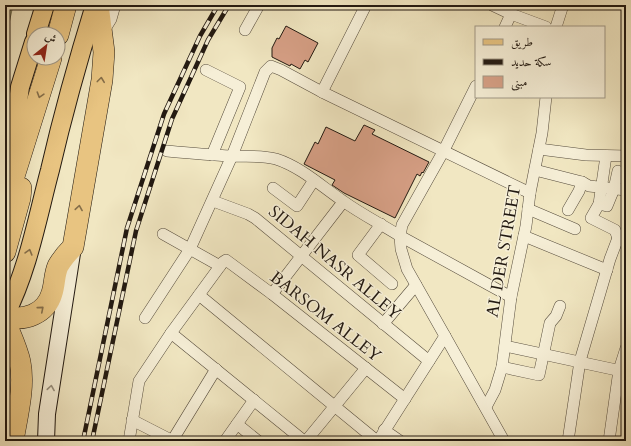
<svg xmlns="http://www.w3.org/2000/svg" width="631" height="446" viewBox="0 0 631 446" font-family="Cardo,Amiri,serif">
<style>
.green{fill:#bdc491;stroke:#706e51}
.building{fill:#d69f85;stroke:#221911}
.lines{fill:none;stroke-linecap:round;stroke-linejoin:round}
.street-casing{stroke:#564c3d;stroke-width:12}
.secondary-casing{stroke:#221911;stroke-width:18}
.primary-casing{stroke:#221911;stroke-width:20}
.highway-casing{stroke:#221911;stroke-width:22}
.street{stroke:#f6efd7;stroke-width:11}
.secondary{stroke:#f6efd7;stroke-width:16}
.primary{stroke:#e8c481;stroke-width:18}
.highway{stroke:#e8c481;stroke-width:21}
.rail-casing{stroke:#221911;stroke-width:4.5}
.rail{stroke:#f6efd7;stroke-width:3;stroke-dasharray:9;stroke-linecap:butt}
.oneway{stroke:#856e49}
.oneway2{stroke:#978f7e}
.labels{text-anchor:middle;stroke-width:3;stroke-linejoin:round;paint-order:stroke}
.street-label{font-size:17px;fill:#221911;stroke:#f6efd7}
</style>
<rect width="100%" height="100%" fill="#f1e7c2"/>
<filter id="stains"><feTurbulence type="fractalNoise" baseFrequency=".005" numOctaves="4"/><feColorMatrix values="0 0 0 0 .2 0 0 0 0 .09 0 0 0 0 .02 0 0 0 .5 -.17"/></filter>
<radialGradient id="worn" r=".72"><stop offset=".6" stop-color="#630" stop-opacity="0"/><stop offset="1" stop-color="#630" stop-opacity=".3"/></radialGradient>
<path class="green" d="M5,5H13L5,42Z"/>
<g class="building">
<path d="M286,26L318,43L308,62L305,60L300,69L291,64L290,66L272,57V48L277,38L279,39Z"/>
<path d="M364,125L375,130L372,134L429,162L423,173L422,172L420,176L417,174L395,218L344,193L332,185L335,180L304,164L315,142L318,144L326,127L355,141Z"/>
</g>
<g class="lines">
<defs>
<g id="street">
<path d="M492,5L511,14L546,27"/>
<path d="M505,27L511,14"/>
<path d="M556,27L563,5"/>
<path d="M245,30L259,5"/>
<path d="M103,32L111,19L115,5"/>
<path d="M206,70L240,87L212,155"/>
<path d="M476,86L443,152L402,225L400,236L511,297"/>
<path d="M322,92L366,5"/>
<path d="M539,149L586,155L626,156"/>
<path d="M167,151C188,153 209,155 231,156C246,157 261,155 276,159C301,167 321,186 343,201C361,214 381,224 400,236L401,249L407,269L445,336L504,441"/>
<path d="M606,156L599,204L591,218L615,230L618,238L626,242"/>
<path d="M535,170L582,182L589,186L626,190"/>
<path d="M273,188L297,206L314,180"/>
<path d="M213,201L248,214L255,218L429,361"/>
<path d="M599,204L607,206L614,189L618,171"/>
<path d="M528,209L575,229"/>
<path d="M568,210L579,191L582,182"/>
<path d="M381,224L358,255L392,284"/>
<path d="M163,234L220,266"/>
<path d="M524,236L607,270"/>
<path d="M272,294L343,202"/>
<path d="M199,295L377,441"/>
<path d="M145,318L190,249L232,156L265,72L271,66L281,70L322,92L530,193"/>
<path d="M383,324L416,285"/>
<path d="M171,333L304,441"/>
<path d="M505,346L626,372"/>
<path d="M502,367L539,375L550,323L556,316L560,306"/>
<path d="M486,407L495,390L502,367L511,297L526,226L530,193L542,133L546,97"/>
<path d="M132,420L173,441"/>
<path d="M237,424L258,441"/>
<path d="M384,430L400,441"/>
<path d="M129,441L139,381L171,333L223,262L226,260L272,294L405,399"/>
<path d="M172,441L216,369"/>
<path d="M225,441L254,400"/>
<path d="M306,441L366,368"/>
<path d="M378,441L445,336"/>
<path d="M568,441L580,361L610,259L618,238"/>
<path d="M609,441L619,370L626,348"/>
</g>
<path id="secondary" d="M46,441L47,414L73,247"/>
<g id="primary">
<path d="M36,34L45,5"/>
<path d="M8,174L20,87L34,42"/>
<path d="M5,315C28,270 37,219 50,170C63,114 78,60 95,5"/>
</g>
<g id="highway">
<path d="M58,35L66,5"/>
<path d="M5,205L51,58"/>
<path d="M5,252L20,198L21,188"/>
<path d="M5,316C24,322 46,314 52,293C55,284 54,275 58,266C62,259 67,253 73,247L102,80L104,52L98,5"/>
<path d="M5,321C10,334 17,348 20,362C25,387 17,416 13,441"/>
</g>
</defs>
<use href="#street" class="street-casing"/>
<use href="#secondary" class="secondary-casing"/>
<use href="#primary" class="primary-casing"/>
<use href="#highway" class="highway-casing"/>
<use href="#street" class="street"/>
<use href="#secondary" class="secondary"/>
<use href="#primary" class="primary"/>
<use href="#highway" class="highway"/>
<defs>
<g id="rail">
<path d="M83,441L127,228L164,114L200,36L218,5"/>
<path d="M92,441L136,231L172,119L208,40L229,5"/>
</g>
</defs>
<use href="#rail" class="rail-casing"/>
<use href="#rail" class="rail"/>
</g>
<defs><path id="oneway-chevron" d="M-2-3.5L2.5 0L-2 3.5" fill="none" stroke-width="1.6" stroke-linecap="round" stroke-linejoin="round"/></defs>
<g class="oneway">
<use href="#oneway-chevron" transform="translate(101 80) rotate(-83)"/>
<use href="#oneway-chevron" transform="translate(40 95) rotate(107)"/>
<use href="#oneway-chevron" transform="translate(79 208) rotate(-81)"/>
<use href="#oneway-chevron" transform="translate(29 252) rotate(-74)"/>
<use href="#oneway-chevron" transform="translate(41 309) rotate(-41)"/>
</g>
<use class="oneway2" href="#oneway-chevron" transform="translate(51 388) rotate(-81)"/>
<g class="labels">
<g class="street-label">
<text transform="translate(503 251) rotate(-80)" y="6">AL DER STREET</text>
<text transform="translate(335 262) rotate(40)" y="6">SIDAH NASR ALLEY</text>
<text transform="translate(326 316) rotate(38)" y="6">BARSOM ALLEY</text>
</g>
</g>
<rect width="631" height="446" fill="none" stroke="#f1e7c2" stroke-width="20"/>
<rect x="6" y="6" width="619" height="434" fill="none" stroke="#221911" stroke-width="2"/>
<rect x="10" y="10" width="611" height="426" fill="none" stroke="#221911"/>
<rect x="475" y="26" width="130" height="72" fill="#f6efd7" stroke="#a19988"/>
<rect x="483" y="39" width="20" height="6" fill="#e8c481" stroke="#a19988"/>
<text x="511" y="46" font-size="12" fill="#221911">طريق</text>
<rect x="483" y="59" width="20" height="6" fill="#221911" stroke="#a19988"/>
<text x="511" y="66" font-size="12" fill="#221911">سكة حديد</text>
<rect x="483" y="76" width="20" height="12" fill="#d69f85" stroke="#a19988"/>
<text x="511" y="86" font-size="12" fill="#221911">مبنى</text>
<g transform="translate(46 46) rotate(30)"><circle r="19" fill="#f6efd7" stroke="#a19988"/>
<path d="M0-3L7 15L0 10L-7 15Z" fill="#8f2418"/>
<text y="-6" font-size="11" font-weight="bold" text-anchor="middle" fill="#221911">ش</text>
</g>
<rect width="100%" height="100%" filter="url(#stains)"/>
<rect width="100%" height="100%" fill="url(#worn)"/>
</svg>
